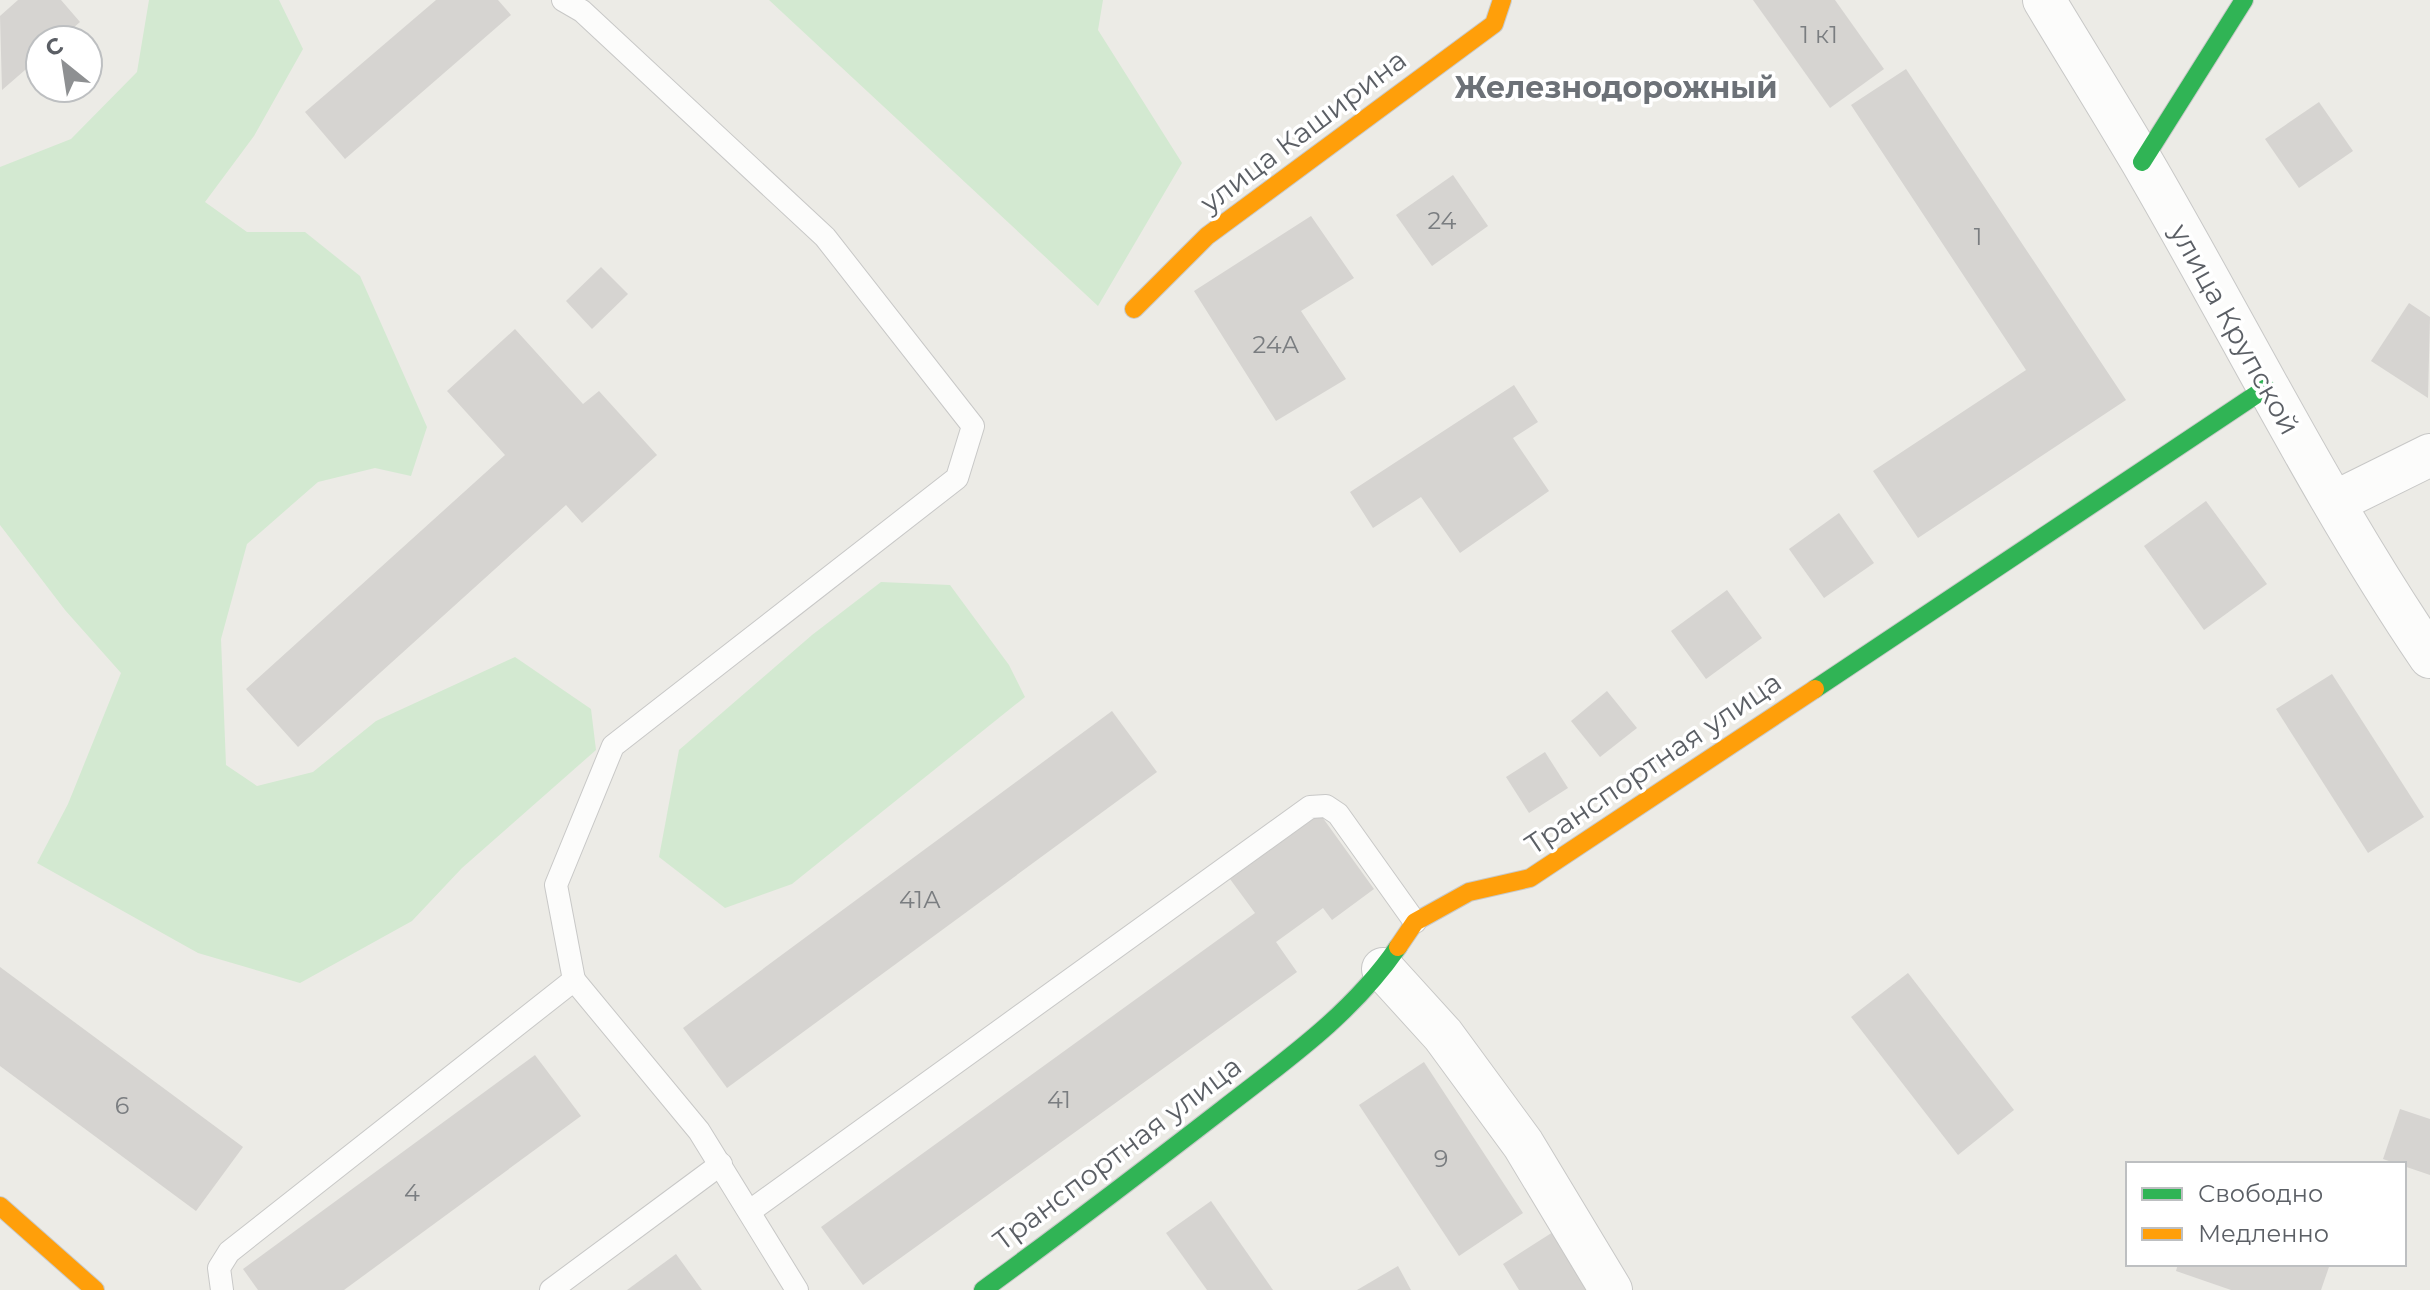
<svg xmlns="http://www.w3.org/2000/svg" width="2430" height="1290" viewBox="0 0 2430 1290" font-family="Montserrat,sans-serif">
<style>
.green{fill:#d3e9d1}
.building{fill:#d6d4d1}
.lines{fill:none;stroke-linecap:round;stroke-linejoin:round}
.lane-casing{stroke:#c8c8c7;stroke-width:24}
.street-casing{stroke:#c8c8c7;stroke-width:44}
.fast-casing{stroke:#c8c9c8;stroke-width:20}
.slow-casing{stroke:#c8c9c8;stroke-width:20}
.lane{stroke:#fcfcfb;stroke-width:22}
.street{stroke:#fcfcfb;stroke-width:42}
.fast{stroke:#30b455;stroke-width:18}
.slow{stroke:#ff9f0a;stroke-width:18}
.labels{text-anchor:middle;stroke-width:7;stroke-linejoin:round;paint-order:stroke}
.number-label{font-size:24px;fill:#7a7d80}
.street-label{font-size:28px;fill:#5b5f65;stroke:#fff}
.neighbourhood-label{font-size:30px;font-weight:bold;fill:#6c7177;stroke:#fff}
</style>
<rect width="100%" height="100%" fill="#ecebe6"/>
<g class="green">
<path d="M149,0H279L303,49L254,136L205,202L247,232H305L360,276L427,427L411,476L375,468L318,482L247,544L221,639L226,765L257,786L313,772L376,721L515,657L591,709L596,750L462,868L412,921L300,983L198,953L37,863L68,804L121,673L65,610L0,525V167L71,139L137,72Z"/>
<path d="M769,0H1103L1098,30L1182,163L1098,306Z"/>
<path d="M881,582L950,585L1009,665L1025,697L792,884L725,908L659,857L679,750L812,635Z"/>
</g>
<g class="building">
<path d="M18,0H61L80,22L59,40H40V57L2,90L0,16Z"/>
<path d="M436,0H498L511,15L345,159L305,112Z"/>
<path d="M1753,0H1835L1884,69L1830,108Z"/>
<path d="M1906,69L2126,400L1918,538L1873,471L2026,370L1851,105Z"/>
<path d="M2319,102L2353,151L2299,188L2265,139Z"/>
<path d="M1453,175L1488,226L1432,266L1396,215Z"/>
<path d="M1311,216L1354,278L1301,311L1346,379L1276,421L1194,291Z"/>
<path d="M601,267L628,294L592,329L566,301Z"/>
<path d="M2409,303L2430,317L2428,398L2371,361Z"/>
<path d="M515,329L583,404L599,391L657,455L582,523L566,505L298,747L246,689L505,455L447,391Z"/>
<path d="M1514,385L1538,422L1513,438L1549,491L1460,553L1421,497L1373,528L1350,492Z"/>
<path d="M2206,501L2267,584L2204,630L2144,546Z"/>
<path d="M1839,513L1874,563L1824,598L1789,549Z"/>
<path d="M1727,590L1762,638L1706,679L1671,631Z"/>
<path d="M2332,674L2424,817L2368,853L2276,709Z"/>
<path d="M1607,691L1637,728L1600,757L1571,721Z"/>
<path d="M1112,711L1157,772L727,1088L683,1028Z"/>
<path d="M1545,752L1568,788L1529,813L1506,777Z"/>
<path d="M1320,814L1374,889L1332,920L1323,908L1276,942L1297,972L863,1285L821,1227L1255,913L1230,879Z"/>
<path d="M0,967L243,1147L196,1211L0,1066Z"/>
<path d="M1908,973L2014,1110L1958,1155L1851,1017Z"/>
<path d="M535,1055L581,1116L344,1290H258L243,1269Z"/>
<path d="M1424,1062L1523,1213L1459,1256L1359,1105Z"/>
<path d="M2400,1109L2430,1119V1175L2383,1159Z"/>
<path d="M1211,1201L1273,1290H1207L1166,1233Z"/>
<path d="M1553,1232L1591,1290H1519L1503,1264Z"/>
<path d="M676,1254L702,1290H627Z"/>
<path d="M2178,1264H2330L2321,1290H2231L2176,1271Z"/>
<path d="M1398,1266L1411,1290H1357Z"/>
</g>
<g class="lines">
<defs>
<g id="lane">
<path d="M563,0L582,11L825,237L973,426L957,478L613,746L556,885L574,980"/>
<path d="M750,1211L1310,807L1326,806L1338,814L1415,922"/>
<path d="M222,1290L219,1268L229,1252L574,980L699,1131L797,1290"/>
<path d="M551,1290L721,1164"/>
</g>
<g id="street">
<path d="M2044,0C2076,53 2109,106 2141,160C2238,326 2322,498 2430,657"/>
<path d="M2335,502L2430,455"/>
<path d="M1383,969L1443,1035L1523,1144L1611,1290"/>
</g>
<g id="fast">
<path d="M2142,162L2244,0"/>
<path d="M1815,689L2266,388"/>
<path d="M983,1290C1064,1231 1144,1170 1223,1109C1286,1060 1352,1014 1398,947"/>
</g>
<g id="slow">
<path d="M1134,309L1207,236L1494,24L1502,0"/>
<path d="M1398,947L1415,922L1469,892L1530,878L1815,689"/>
<path d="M0,1206L95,1290"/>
</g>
</defs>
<use href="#lane" class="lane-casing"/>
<use href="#street" class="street-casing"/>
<use href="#fast" class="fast-casing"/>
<use href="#slow" class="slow-casing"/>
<use href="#lane" class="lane"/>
<use href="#street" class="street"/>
<use href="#fast" class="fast"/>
<use href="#slow" class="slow"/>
</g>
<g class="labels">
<g class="number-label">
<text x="1819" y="43">1 к1</text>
<text x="1442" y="229">24</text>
<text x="1978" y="245">1</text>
<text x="1276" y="353">24А</text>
<text x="920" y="908">41А</text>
<text x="1059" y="1108">41</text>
<text x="122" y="1114">6</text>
<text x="1441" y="1167">9</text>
<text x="412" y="1201">4</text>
</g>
<g class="street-label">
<text transform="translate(1303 131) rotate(-37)" y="10">улица Каширина</text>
<text transform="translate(2235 329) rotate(61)" y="10">улица Крупской</text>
<text transform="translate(1653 763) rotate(-34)" y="10">Транспортная улица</text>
<text transform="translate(1117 1153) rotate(-37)" y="10">Транспортная улица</text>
</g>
<g class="neighbourhood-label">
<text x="1616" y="98">Железнодорожный</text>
</g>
</g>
<rect x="2126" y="1162" width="280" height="104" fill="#ffffff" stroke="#bdbfc1" stroke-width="2"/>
<rect x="2142" y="1188" width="40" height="12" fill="#30b455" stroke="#bdbfc1" stroke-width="2"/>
<text x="2198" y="1202" font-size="24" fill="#5b5f65">Свободно</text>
<rect x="2142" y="1228" width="40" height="12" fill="#ff9f0a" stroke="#bdbfc1" stroke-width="2"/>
<text x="2198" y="1242" font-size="24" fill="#5b5f65">Медленно</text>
<g transform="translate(64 64) rotate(330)"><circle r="38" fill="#ffffff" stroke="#bdbfc1" stroke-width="2"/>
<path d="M0-6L14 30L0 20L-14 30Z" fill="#8e9092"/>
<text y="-12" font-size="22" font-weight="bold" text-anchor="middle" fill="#5b5f65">С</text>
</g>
</svg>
